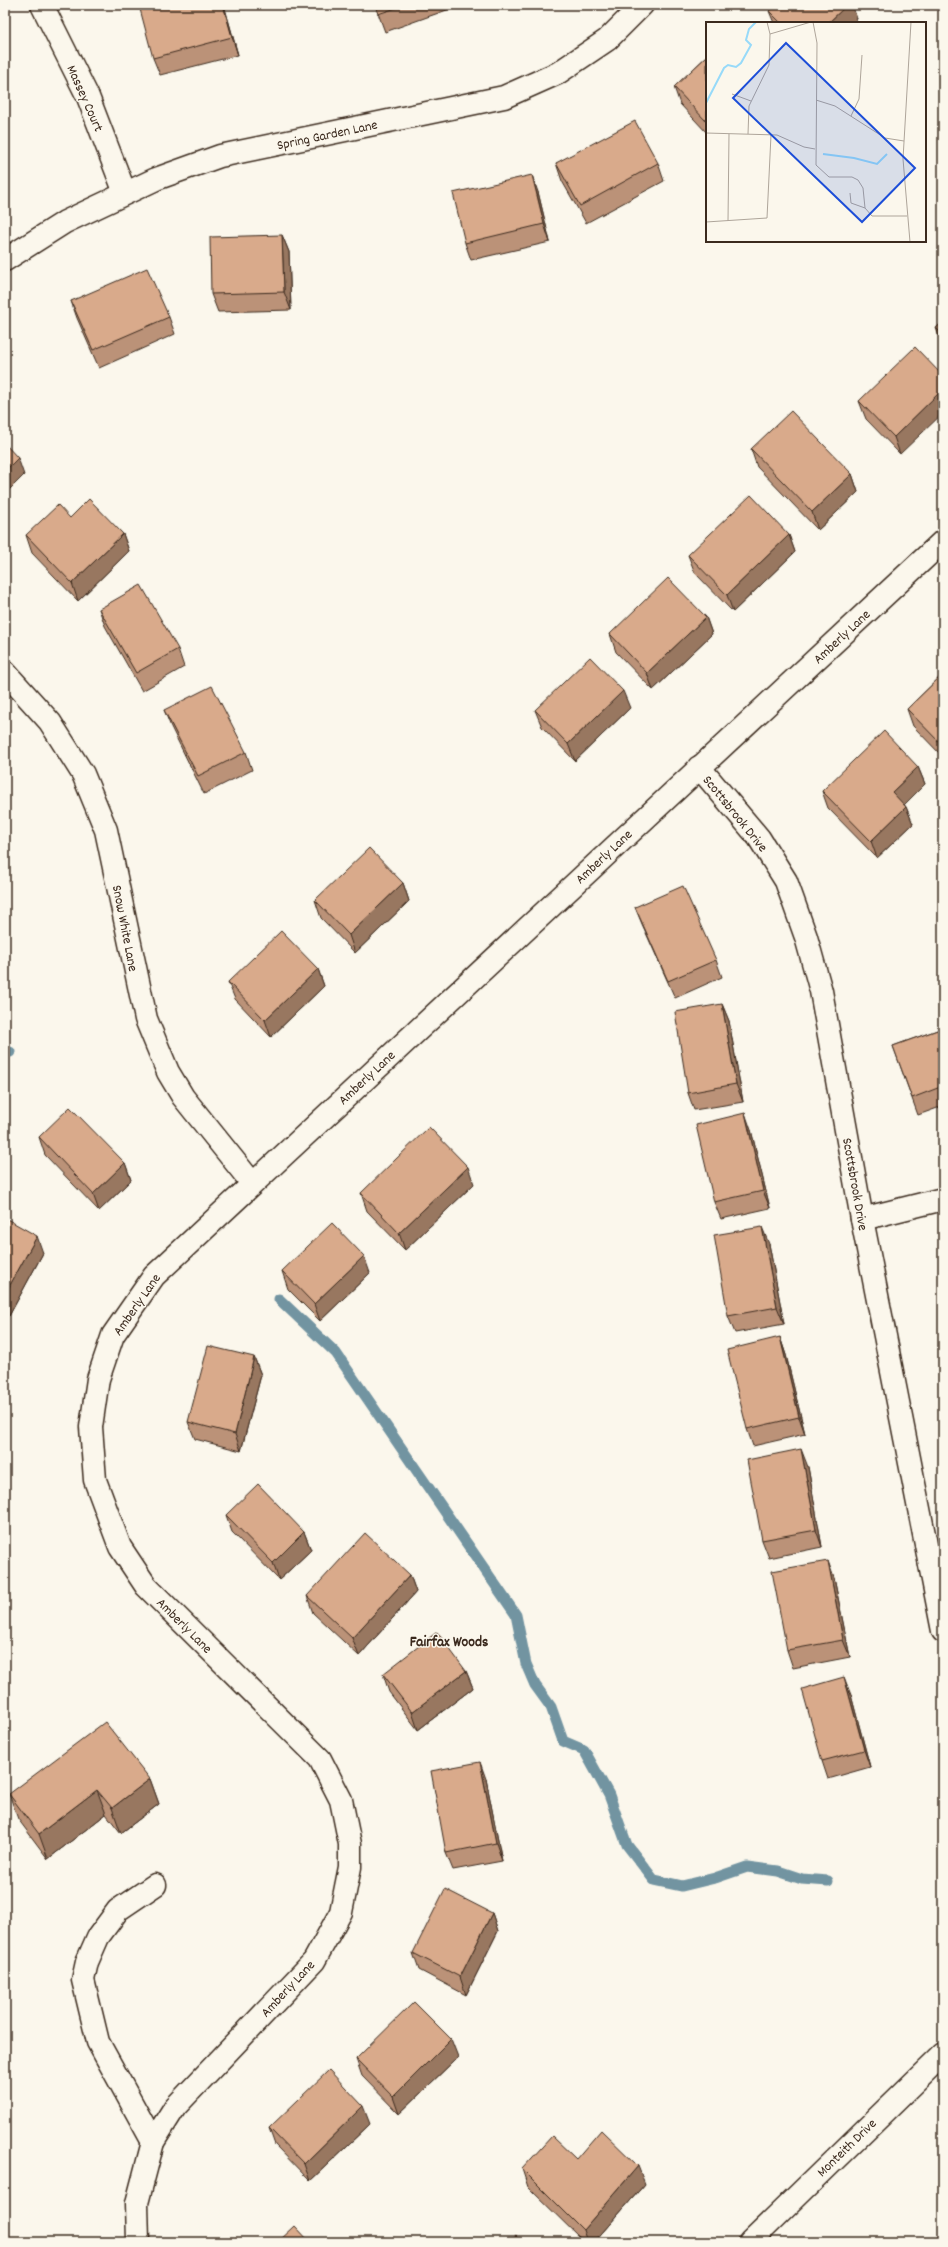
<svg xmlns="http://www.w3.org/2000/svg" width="948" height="2247" viewBox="0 0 948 2247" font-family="Dekko,sans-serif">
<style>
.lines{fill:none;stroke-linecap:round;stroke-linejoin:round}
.stream{stroke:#7294a1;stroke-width:11}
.service-casing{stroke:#3b2a1e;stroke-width:25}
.minor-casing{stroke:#3b2a1e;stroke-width:25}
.service{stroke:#fbf7ec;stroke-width:22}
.minor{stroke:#fbf7ec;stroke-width:22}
.wall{fill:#bb9278;stroke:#3b2a1e}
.shaded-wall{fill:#987761;stroke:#3b2a1e}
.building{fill:#d9aa8b;stroke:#3b2a1e}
.labels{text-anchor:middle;stroke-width:3;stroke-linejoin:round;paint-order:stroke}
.street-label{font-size:14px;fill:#3b2a1e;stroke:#fbf7ec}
.neighbourhood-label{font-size:15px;font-weight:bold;fill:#3b2a1e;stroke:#fbf7ec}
.inset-river{fill:none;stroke:#97daf9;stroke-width:2}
.inset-road{fill:none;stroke:#aea59a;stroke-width:1}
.view{fill:#1d4ed8;fill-opacity:0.15;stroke:#1d4ed8;stroke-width:2}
.inset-edge{fill:none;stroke:#3b2a1e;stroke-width:2}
</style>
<rect width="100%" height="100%" fill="#fbf7ec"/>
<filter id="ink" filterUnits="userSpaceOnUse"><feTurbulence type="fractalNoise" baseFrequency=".025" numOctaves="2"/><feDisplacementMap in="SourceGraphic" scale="8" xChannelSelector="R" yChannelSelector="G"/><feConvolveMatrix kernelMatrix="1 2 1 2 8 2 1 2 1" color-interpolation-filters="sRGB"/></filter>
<g filter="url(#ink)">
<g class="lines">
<g class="stream">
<path d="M5,1052H10"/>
<path d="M279,1299L336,1353L516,1615L526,1664L535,1685L551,1707L563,1741L584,1750L609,1795L627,1845L654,1880L682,1886L715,1878L747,1867L778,1871L802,1879L828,1881"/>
</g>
<defs>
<path id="service" d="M153,2142L98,2042L83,1980L87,1962L98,1937L118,1910L155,1885"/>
<g id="minor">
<path d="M42,5L88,97L125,193"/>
<path d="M5,260L65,222L156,179L220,156L504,97L558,73L607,40L642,5"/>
<path d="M5,672L50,722L83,774L106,830L146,1019L168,1072L183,1097L252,1183"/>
<path d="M699,767L759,838L786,881L806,937L821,991L862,1219L943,1631"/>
<path d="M862,1219L943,1199"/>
<path d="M138,2242L137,2203L153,2142L175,2107L314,1961L341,1912L350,1867V1844L341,1800L320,1759L146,1586L120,1547L95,1480L91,1427L98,1379L113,1335L154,1276L943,541"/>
<path d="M750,2242L943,2054"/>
</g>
</defs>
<use href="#service" class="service-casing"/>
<use href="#minor" class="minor-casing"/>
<use href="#service" class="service"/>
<use href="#minor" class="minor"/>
</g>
<g class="wall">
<path d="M224,5L238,55L160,75L153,58Z"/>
<path d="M375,5H461L385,32Z"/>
<path d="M775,5H852L857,19L853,23H774L769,11Z"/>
<path d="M707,56V133L680,104L674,87Z"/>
<path d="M556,163H658L664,181L586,223L562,181Z"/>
<path d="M538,192L550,242L471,260L465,243Z"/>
<path d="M282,235L289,252L291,310L218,312L211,294Z"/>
<path d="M71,301L169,317L175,334L99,368L77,318Z"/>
<path d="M943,322V346L936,328Z"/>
<path d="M943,376L900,454L866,419L859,401Z"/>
<path d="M751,449L852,474L858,492L818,530L757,467Z"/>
<path d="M70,518L123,534L129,551L78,601L32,553L26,535Z"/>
<path d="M789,535L795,552L733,612L695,573L688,555Z"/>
<path d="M99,609L178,649L184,667L142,691L105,626Z"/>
<path d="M706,617L712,634L653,690L616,652L610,634Z"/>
<path d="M943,674V757L913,726L907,709Z"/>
<path d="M630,708L575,761L542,727L535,710Z"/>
<path d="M164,710L246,752L252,770L204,794L171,727Z"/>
<path d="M918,767L925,784L904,804L906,807L913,824L877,858L828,808L822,791Z"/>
<path d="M403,883L409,901L355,953L321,918L315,900Z"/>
<path d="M635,907L716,960L722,977L675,998L642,924Z"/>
<path d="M318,969L324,986L271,1037L235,999L228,982Z"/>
<path d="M722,1004L729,1021L743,1102L694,1110L688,1093Z"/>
<path d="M943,1028V1106L918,1115L893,1046Z"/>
<path d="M751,1130L770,1208L721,1219L714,1202Z"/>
<path d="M39,1137L125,1163L131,1180L99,1211L45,1155Z"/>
<path d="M474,1184L405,1250L367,1211L361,1193Z"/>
<path d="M5,1218L43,1253L9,1316L5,1314Z"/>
<path d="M769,1244L784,1324L735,1333L728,1316Z"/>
<path d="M282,1271L370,1273L320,1321L288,1289Z"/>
<path d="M780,1337L786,1355L805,1434L753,1446L747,1429Z"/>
<path d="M254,1357L261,1375L241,1451L195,1439L188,1422Z"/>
<path d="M808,1467L822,1547L769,1558L762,1540Z"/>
<path d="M226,1515L304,1532L311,1550L279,1580L232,1532Z"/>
<path d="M410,1575L416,1592L359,1656L313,1613L307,1596Z"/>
<path d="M834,1578L850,1657L793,1668L787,1650Z"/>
<path d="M466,1671L473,1688L418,1730L389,1692L383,1674Z"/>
<path d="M851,1695L870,1767L828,1779L822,1761Z"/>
<path d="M150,1779L159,1804L121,1833L106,1814L48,1859L18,1819L9,1794Z"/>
<path d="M486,1779L502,1861L453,1870L446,1853Z"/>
<path d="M492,1913L498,1931L466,1995L419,1970L413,1953Z"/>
<path d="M458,2057L399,2114L362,2076L356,2059Z"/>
<path d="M370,2124L310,2181L275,2145L269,2128Z"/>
<path d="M576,2159L645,2184L594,2242H584L528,2187L522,2169Z"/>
</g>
<g class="shaded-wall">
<path d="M223,5H224L238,55L232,37Z"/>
<path d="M847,5H852L857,19L853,23H828Z"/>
<path d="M532,175L538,192L550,242L544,224Z"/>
<path d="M282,235L289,252L291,310L284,292Z"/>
<path d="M943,389V413L900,454L894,437Z"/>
<path d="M18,458L24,475L5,494V471Z"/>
<path d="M852,474L858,492L818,530L812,512Z"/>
<path d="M123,534L129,551L78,601L72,583Z"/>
<path d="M789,535L795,552L733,612L727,595Z"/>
<path d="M706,617L712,634L653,690L647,673Z"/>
<path d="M623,691L630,708L575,761L568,744Z"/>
<path d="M918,767L925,784L899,810L892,792Z"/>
<path d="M906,807L913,824L877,858L871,841Z"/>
<path d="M403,883L409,901L355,953L349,935Z"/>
<path d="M318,969L324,986L271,1037L265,1020Z"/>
<path d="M722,1004L729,1021L743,1102L736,1084Z"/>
<path d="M745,1113L751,1130L770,1208L763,1191Z"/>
<path d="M125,1163L131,1180L99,1211L93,1194Z"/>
<path d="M468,1167L474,1184L405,1250L399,1233Z"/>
<path d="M762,1227L769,1244L784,1324L777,1307Z"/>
<path d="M37,1236L43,1253L9,1316L5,1306V1294Z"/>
<path d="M364,1256L370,1273L320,1321L314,1304Z"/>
<path d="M780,1337L786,1355L805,1434L799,1417Z"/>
<path d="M254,1357L261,1375L241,1451L235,1434Z"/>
<path d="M801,1449L808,1467L822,1547L816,1530Z"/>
<path d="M304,1532L311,1550L279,1580L273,1563Z"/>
<path d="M828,1561L834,1578L850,1657L843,1640Z"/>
<path d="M410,1575L416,1592L359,1656L352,1638Z"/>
<path d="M466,1671L473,1688L418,1730L412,1712Z"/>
<path d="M844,1677L851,1695L870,1767L864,1750Z"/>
<path d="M480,1762L486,1779L502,1861L496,1843Z"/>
<path d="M150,1779L159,1804L121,1833L112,1808Z"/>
<path d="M97,1790L106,1814L48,1859L39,1834Z"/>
<path d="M492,1913L498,1931L466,1995L460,1977Z"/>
<path d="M451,2039L458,2057L399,2114L393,2097Z"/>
<path d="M363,2106L370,2124L310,2181L304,2164Z"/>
<path d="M638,2166L645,2184L594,2242H587L583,2230Z"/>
</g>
<g class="building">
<path d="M157,5H223L232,37L153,58L140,9Z"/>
<path d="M375,5H405L378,14Z"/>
<path d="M775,5H847L828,23H781L769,11Z"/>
<path d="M707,56V119L705,120L674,87Z"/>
<path d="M635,121L658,163L580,206L556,163Z"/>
<path d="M532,175L544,224L465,243L453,193Z"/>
<path d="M282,235L284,292L211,294L210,237Z"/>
<path d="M147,268L169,317L93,350L71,301Z"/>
<path d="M943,322V335L936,328Z"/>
<path d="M915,347L943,376V389L894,437L859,401Z"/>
<path d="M791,411L852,474L812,512L751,449Z"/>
<path d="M5,444L18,458L5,471Z"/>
<path d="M751,495L789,535L727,595L688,555Z"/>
<path d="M89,499L123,534L72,583L26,535L58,505L70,518Z"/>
<path d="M668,578L706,617L647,673L610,634Z"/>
<path d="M141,585L178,649L136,673L99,609Z"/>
<path d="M590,657L623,691L568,744L535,710Z"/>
<path d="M943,674V746L907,709Z"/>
<path d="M212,686L246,752L198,776L164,710Z"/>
<path d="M884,731L918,767L892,792L906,807L871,841L822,791Z"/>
<path d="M369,848L403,883L349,935L315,900Z"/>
<path d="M683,886L716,960L668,981L635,907Z"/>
<path d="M281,931L318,969L265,1020L228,982Z"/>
<path d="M722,1004L736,1084L688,1093L675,1012Z"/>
<path d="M943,1028V1086L912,1098L893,1046Z"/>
<path d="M70,1107L125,1163L93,1194L39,1137Z"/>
<path d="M745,1113L763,1191L714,1202L696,1125Z"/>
<path d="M429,1127L468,1167L399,1233L361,1193Z"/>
<path d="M5,1218L37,1236L5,1294Z"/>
<path d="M332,1223L364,1256L314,1304L282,1271Z"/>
<path d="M762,1227L777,1307L728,1316L714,1235Z"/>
<path d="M780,1337L799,1417L747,1429L727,1350Z"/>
<path d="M208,1346L254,1357L235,1434L188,1422Z"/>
<path d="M801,1449L816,1530L762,1540L747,1460Z"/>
<path d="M258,1484L304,1532L273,1563L226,1515Z"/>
<path d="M365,1533L410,1575L352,1638L307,1596Z"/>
<path d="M828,1561L843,1640L787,1650L772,1571Z"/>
<path d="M437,1632L466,1671L412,1712L383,1674Z"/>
<path d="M844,1677L864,1750L822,1761L802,1689Z"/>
<path d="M105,1722L150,1779L112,1808L97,1790L39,1834L9,1794Z"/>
<path d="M480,1762L496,1843L446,1853L431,1771Z"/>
<path d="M445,1889L492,1913L460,1977L413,1953Z"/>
<path d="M414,2002L451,2039L393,2097L356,2059Z"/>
<path d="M329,2070L363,2106L304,2164L269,2128Z"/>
<path d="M601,2130L638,2166L583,2230L522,2169L552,2136L576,2159Z"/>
<path d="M295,2226L310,2242H278Z"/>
<path d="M516,2236L522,2242H509Z"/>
</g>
</g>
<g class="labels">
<g class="street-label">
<text transform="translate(86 98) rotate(66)" y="5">Massey Court</text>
<text transform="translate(327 134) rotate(-12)" y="5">Spring Garden Lane</text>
<text transform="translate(841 636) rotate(-43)" y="5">Amberly Lane</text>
<text transform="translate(736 813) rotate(51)" y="5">Scottsbrook Drive</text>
<text transform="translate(603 856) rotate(-43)" y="5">Amberly Lane</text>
<text transform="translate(126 928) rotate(79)" y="5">Snow White Lane</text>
<text transform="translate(366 1077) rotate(-43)" y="5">Amberly Lane</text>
<text transform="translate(856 1184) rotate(80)" y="5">Scottsbrook Drive</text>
<text transform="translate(136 1304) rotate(-55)" y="5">Amberly Lane</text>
<text transform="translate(185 1625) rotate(45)" y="5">Amberly Lane</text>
<text transform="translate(287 1988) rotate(-47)" y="5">Amberly Lane</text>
<text transform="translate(846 2147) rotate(-44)" y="5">Monteith Drive</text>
</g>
<g class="neighbourhood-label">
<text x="449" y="1646">Fairfax Woods</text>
</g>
</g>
<g transform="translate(706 22)">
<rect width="220" height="220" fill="#fbf7ec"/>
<path class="inset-river" d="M0,81L18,46L22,43L30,45L35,41L45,23L40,18L43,7L50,0M117,132L148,136L171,142L181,132"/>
<path class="inset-road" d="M107,0L111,21L110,143L123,155H146L152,158L157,166L159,186L166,194H201M64,12L105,0M26,72L45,79M110,78L129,84L179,116L198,119M145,94L153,77L156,33M0,111L71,113L98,125L109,127M42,112L43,84L63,43L64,12L61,0M144,171L145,181L159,186M22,199L23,112M0,200L61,196L65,113M204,220L197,137L205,0"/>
<path class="view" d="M80,21L209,146L156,200L27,76Z"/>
<rect width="220" height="220" class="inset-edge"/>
</g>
<rect width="948" height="2247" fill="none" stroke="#fbf7ec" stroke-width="20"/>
<rect x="10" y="10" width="928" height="2227" fill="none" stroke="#3b2a1e" stroke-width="1.5" filter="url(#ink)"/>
</svg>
